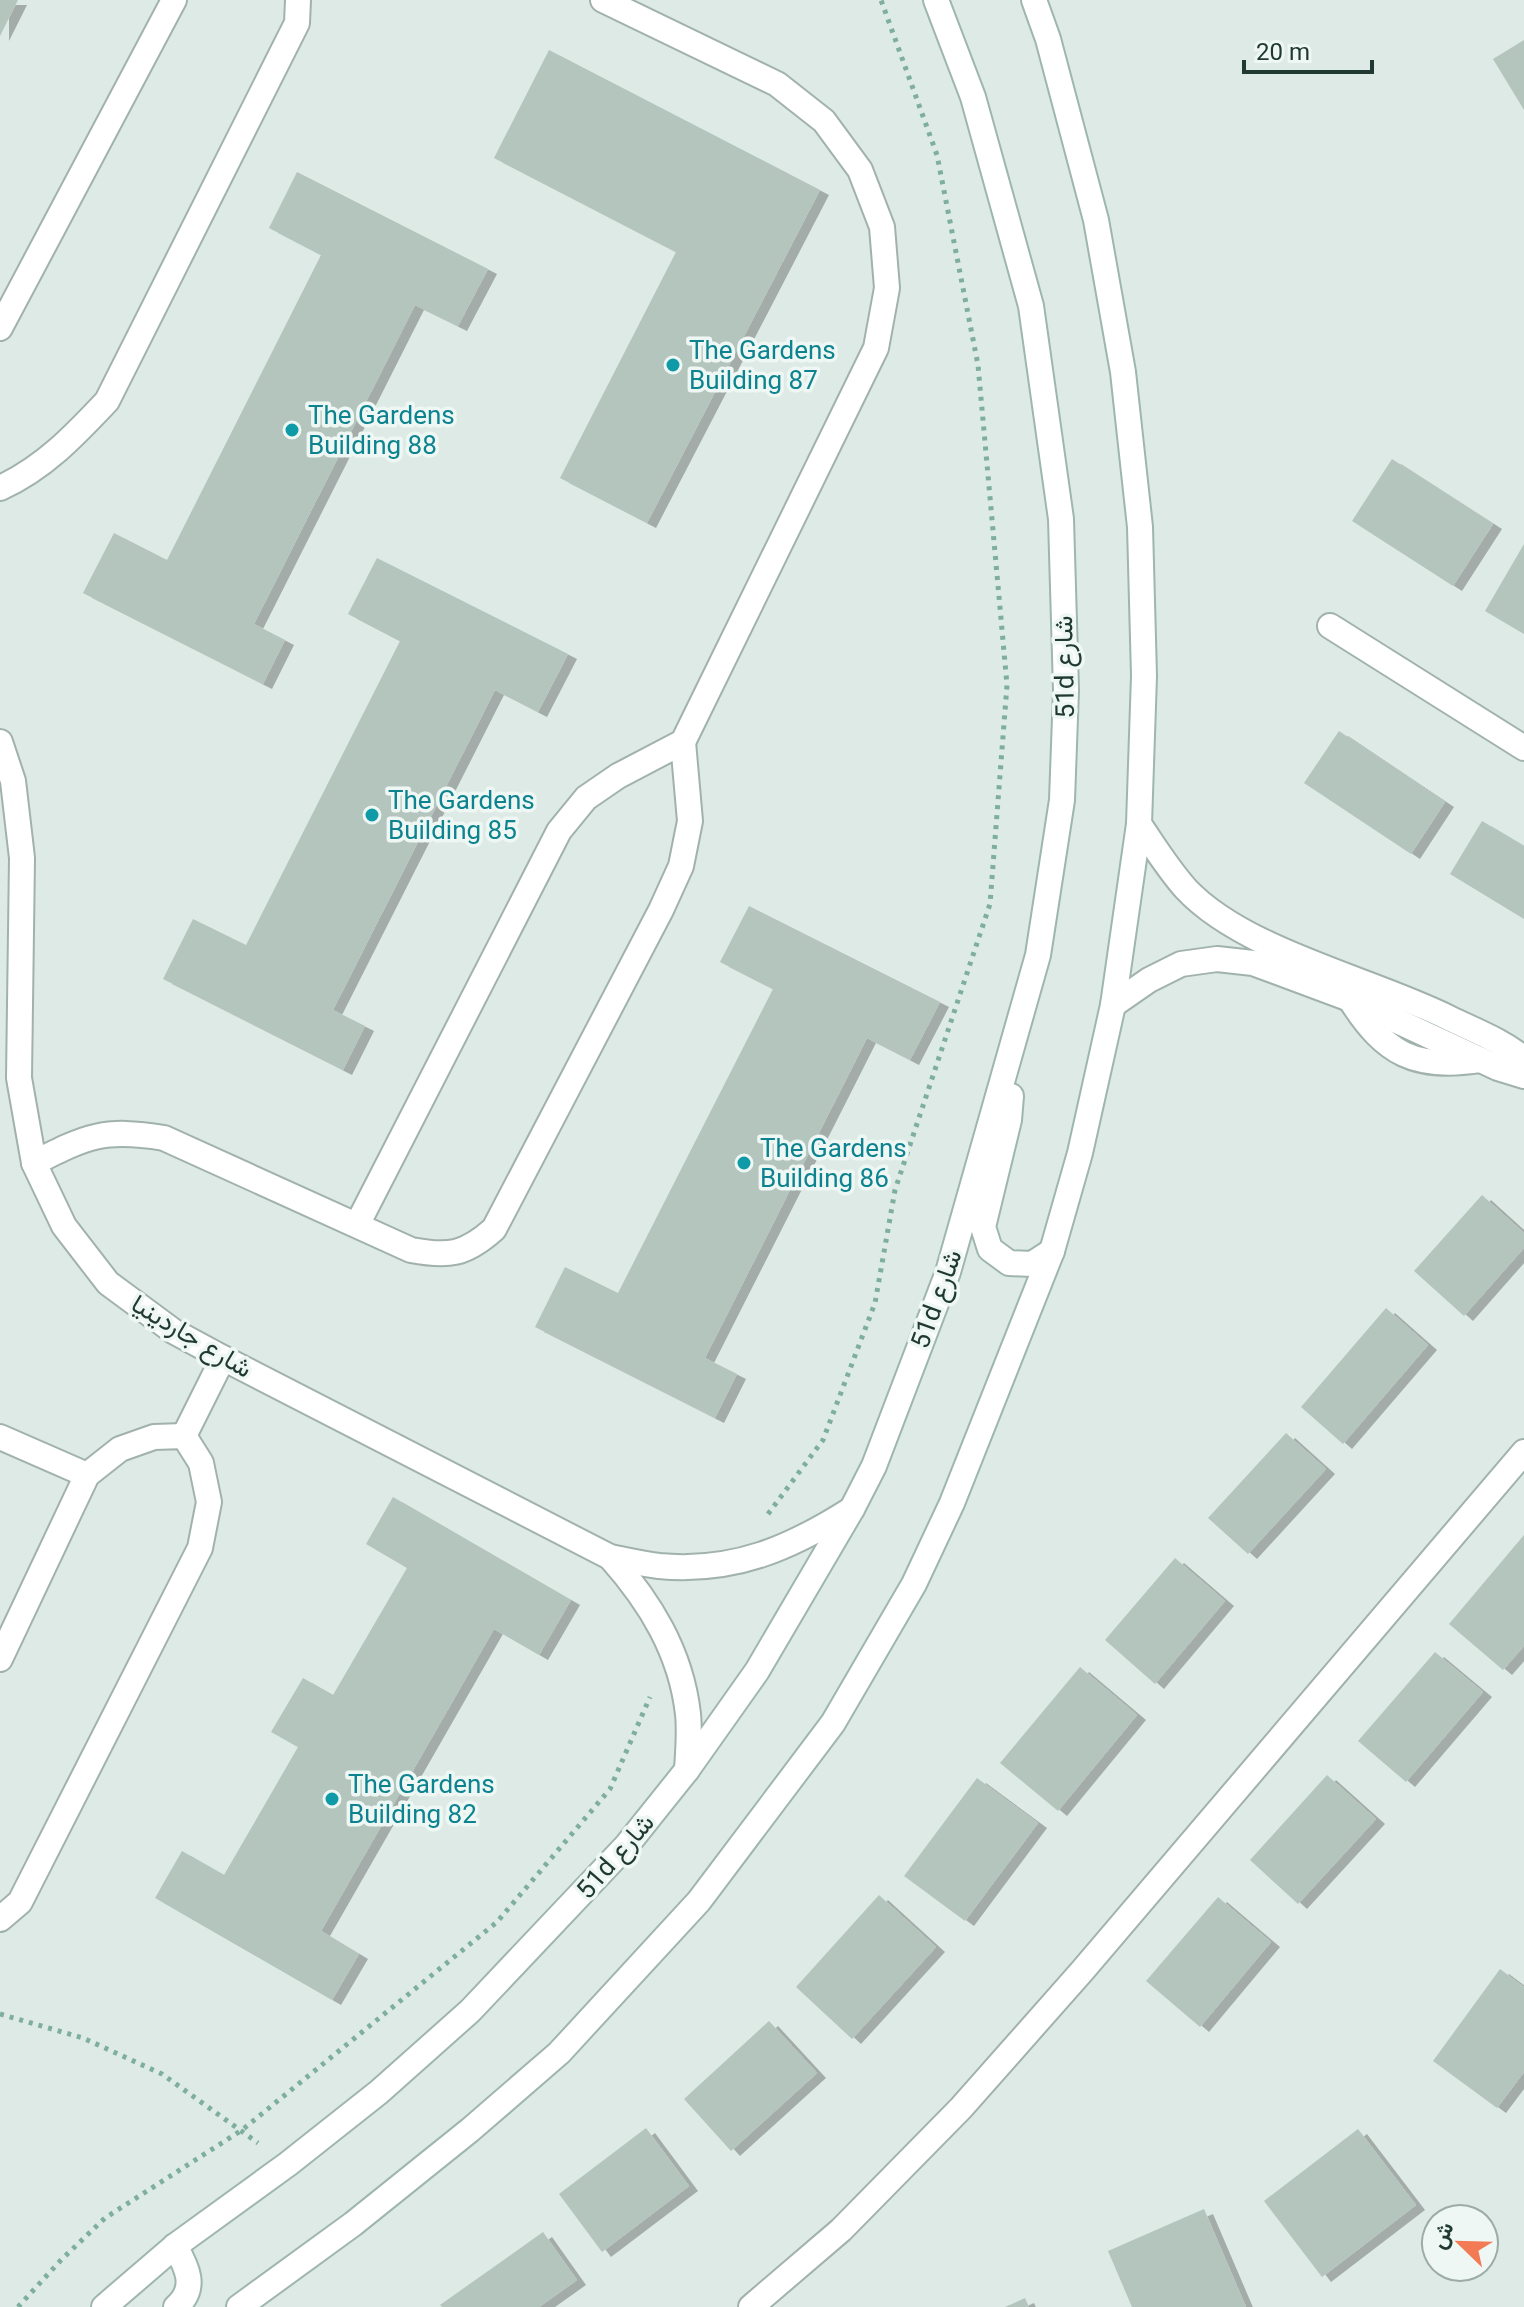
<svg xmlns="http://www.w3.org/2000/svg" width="1524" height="2307" viewBox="0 0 1524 2307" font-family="Roboto,Vazirmatn,sans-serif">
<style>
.building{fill:#b4c5be;filter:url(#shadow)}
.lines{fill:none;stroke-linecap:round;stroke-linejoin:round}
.lane-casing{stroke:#a1b2ac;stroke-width:28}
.street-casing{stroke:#a1b2ac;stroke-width:28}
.secondary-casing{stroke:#9eb6ad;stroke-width:28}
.path{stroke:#7eae9f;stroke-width:5;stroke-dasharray:4 6;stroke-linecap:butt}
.lane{stroke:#fff;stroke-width:24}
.street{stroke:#fff;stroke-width:24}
.secondary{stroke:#fff;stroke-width:24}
.culture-dot{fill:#0f9aa8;stroke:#eef7f3;stroke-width:3}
.labels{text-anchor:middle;stroke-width:7;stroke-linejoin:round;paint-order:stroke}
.culture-label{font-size:26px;fill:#0d838f;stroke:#eef7f3;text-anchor:start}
.street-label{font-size:26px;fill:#203a33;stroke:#eef7f3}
</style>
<defs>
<filter id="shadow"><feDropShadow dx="9" dy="5" stdDeviation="0" flood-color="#0004"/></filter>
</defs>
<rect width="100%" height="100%" fill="#deeae5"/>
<g class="building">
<path d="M0,0H18L0,36Z"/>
<path d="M1524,40V110L1493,59Z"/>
<path d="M549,50L820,190L647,523L560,478L676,252L494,158Z"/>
<path d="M297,172L488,269L458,326L415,305L254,624L285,640L263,684L83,593L114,533L167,560L321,255L269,228Z"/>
<path d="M1392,459L1493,524L1453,586L1352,521Z"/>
<path d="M1524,544V634L1485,611Z"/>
<path d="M377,558L568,654L538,712L495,690L333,1010L365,1026L343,1070L163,979L193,919L246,945L400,641L348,614Z"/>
<path d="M1339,731L1445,802L1411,854L1304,783Z"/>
<path d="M1482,821L1524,846V919L1450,874Z"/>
<path d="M749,906L940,1002L910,1060L867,1038L705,1358L737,1374L715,1418L535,1327L565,1267L618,1293L773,989L720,962Z"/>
<path d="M1482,1195L1524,1233V1248L1464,1316L1414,1271Z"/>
<path d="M1386,1308L1428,1345L1343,1444L1301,1407Z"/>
<path d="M1286,1433L1326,1469L1248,1554L1208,1518Z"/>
<path d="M393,1497L571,1600L539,1655L494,1629L321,1931L359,1954L332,2000L155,1898L182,1851L224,1875L298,1747L271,1732L303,1678L333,1695L407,1568L366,1544Z"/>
<path d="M1524,1535V1646L1503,1670L1449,1624Z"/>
<path d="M1175,1558L1225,1601L1155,1684L1105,1640Z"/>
<path d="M1435,1652L1483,1692L1406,1782L1358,1741Z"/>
<path d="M1080,1667L1137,1715L1058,1811L1000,1763Z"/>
<path d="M1327,1775L1376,1819L1298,1904L1250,1860Z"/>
<path d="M977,1778L1038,1823L965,1921L904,1876Z"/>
<path d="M879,1895L936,1947L852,2039L796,1987Z"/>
<path d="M1218,1897L1271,1942L1200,2027L1146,1981Z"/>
<path d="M1500,1969L1524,1987V2072L1497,2108L1433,2061Z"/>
<path d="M769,2021L817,2073L731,2151L684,2099Z"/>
<path d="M646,2128L689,2186L602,2252L559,2194Z"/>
<path d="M1358,2129L1416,2205L1322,2277L1264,2201Z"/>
<path d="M1204,2209L1246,2307H1132L1108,2251Z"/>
<path d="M543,2232L577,2280L539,2307H442L440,2305Z"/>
<path d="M1025,2298L1029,2307H1005Z"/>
</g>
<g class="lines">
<defs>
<g id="lane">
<path d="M0,328L174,0"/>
<path d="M0,488C44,468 75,435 107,401L297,23L298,0"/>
<path d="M1350,999C1385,1055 1416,1070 1481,1060"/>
<path d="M34,1163C87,1136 104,1128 164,1138L411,1250C448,1257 465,1255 494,1229L661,910L681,866L690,821L683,742"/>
<path d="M357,1225L559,831L586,798L618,776L683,742L876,348L887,288L882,227L860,170L824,121L777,84L603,0"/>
<path d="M184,1436L223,1358"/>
<path d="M0,1437L87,1475"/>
<path d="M0,1659L87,1475L120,1449L154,1437L184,1436L201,1463L209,1502L200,1548L20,1902L0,1919"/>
</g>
<g id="street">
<path d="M1330,626L1524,748"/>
<path d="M0,742L13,781L22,858L19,1078L34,1163L64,1226L108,1283L173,1331L223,1358L610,1557C626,1560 643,1564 659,1566C734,1573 791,1548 852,1509"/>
<path d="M1139,824C1154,846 1168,869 1186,889C1244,951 1371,979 1449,1018C1473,1030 1503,1041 1524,1059"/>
<path d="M1113,1005L1149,980L1181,964L1217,959L1253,963L1350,999L1498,1068L1524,1076"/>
<path d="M610,1557C650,1602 681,1652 688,1714C690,1732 688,1752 687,1770"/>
<path d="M751,2307L841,2230L961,2108L1083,1970L1524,1452"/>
</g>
<g id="secondary">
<path d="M1011,1096L1009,1120L983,1227L990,1249L1009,1263L1032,1264L1052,1251"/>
<path d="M175,2246C187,2267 198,2288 176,2307"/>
<path d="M104,2307L175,2246L288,2164L379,2092L470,2011L627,1845L687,1770L757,1671L852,1509L874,1466L948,1272L1038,955L1062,800L1066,690L1061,519L1031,306L973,97L936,0"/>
<path d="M239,2307L353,2224L470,2130L559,2053L699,1901L833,1723L914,1584L952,1503L1052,1251L1080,1153L1113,1005L1139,824L1144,676L1140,527L1123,372L1096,220L1048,39L1034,0"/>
</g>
</defs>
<use href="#lane" class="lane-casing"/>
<use href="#street" class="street-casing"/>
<use href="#secondary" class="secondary-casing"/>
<g class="path">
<path d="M768,1514L823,1440L875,1303L895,1190L990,904L1007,685L978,365L937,155L881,0"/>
<path d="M0,2014L83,2038L162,2074L258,2143"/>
<path d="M18,2307L61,2260L105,2218L242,2130L497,1922L610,1789L650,1697"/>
</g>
<use href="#lane" class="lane"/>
<use href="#street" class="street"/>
<use href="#secondary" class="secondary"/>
</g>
<g class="culture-dot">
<circle cx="673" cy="365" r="8"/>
<circle cx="292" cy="430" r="8"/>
<circle cx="372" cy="815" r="8"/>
<circle cx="744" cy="1163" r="8"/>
<circle cx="332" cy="1799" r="8"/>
</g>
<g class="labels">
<g class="culture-label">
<text x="689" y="359">The Gardens<tspan x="689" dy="30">Building 87</tspan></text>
<text x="308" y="424">The Gardens<tspan x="308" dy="30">Building 88</tspan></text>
<text x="388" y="809">The Gardens<tspan x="388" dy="30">Building 85</tspan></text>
<text x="760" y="1157">The Gardens<tspan x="760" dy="30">Building 86</tspan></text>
<text x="348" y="1793">The Gardens<tspan x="348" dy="30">Building 82</tspan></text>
</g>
<g class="street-label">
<text transform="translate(1064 667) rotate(-91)" y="9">51d شارع</text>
<text transform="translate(936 1299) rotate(-70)" y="9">51d شارع</text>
<text transform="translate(192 1336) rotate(31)" y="9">شارع جاردينيا</text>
<text transform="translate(615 1856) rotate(-49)" y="9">51d شارع</text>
</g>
</g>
<g transform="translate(1460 2243) rotate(293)"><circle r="38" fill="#eef7f3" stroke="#9caba6" stroke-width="2"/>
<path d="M0-6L14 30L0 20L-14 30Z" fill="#f27a54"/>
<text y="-12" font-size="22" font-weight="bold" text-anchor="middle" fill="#203a33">ش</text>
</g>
<path d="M1244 60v12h128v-12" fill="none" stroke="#203a33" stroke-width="4"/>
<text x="1256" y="60" font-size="24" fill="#203a33" stroke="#eef7f3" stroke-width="6" paint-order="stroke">20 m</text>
</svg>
